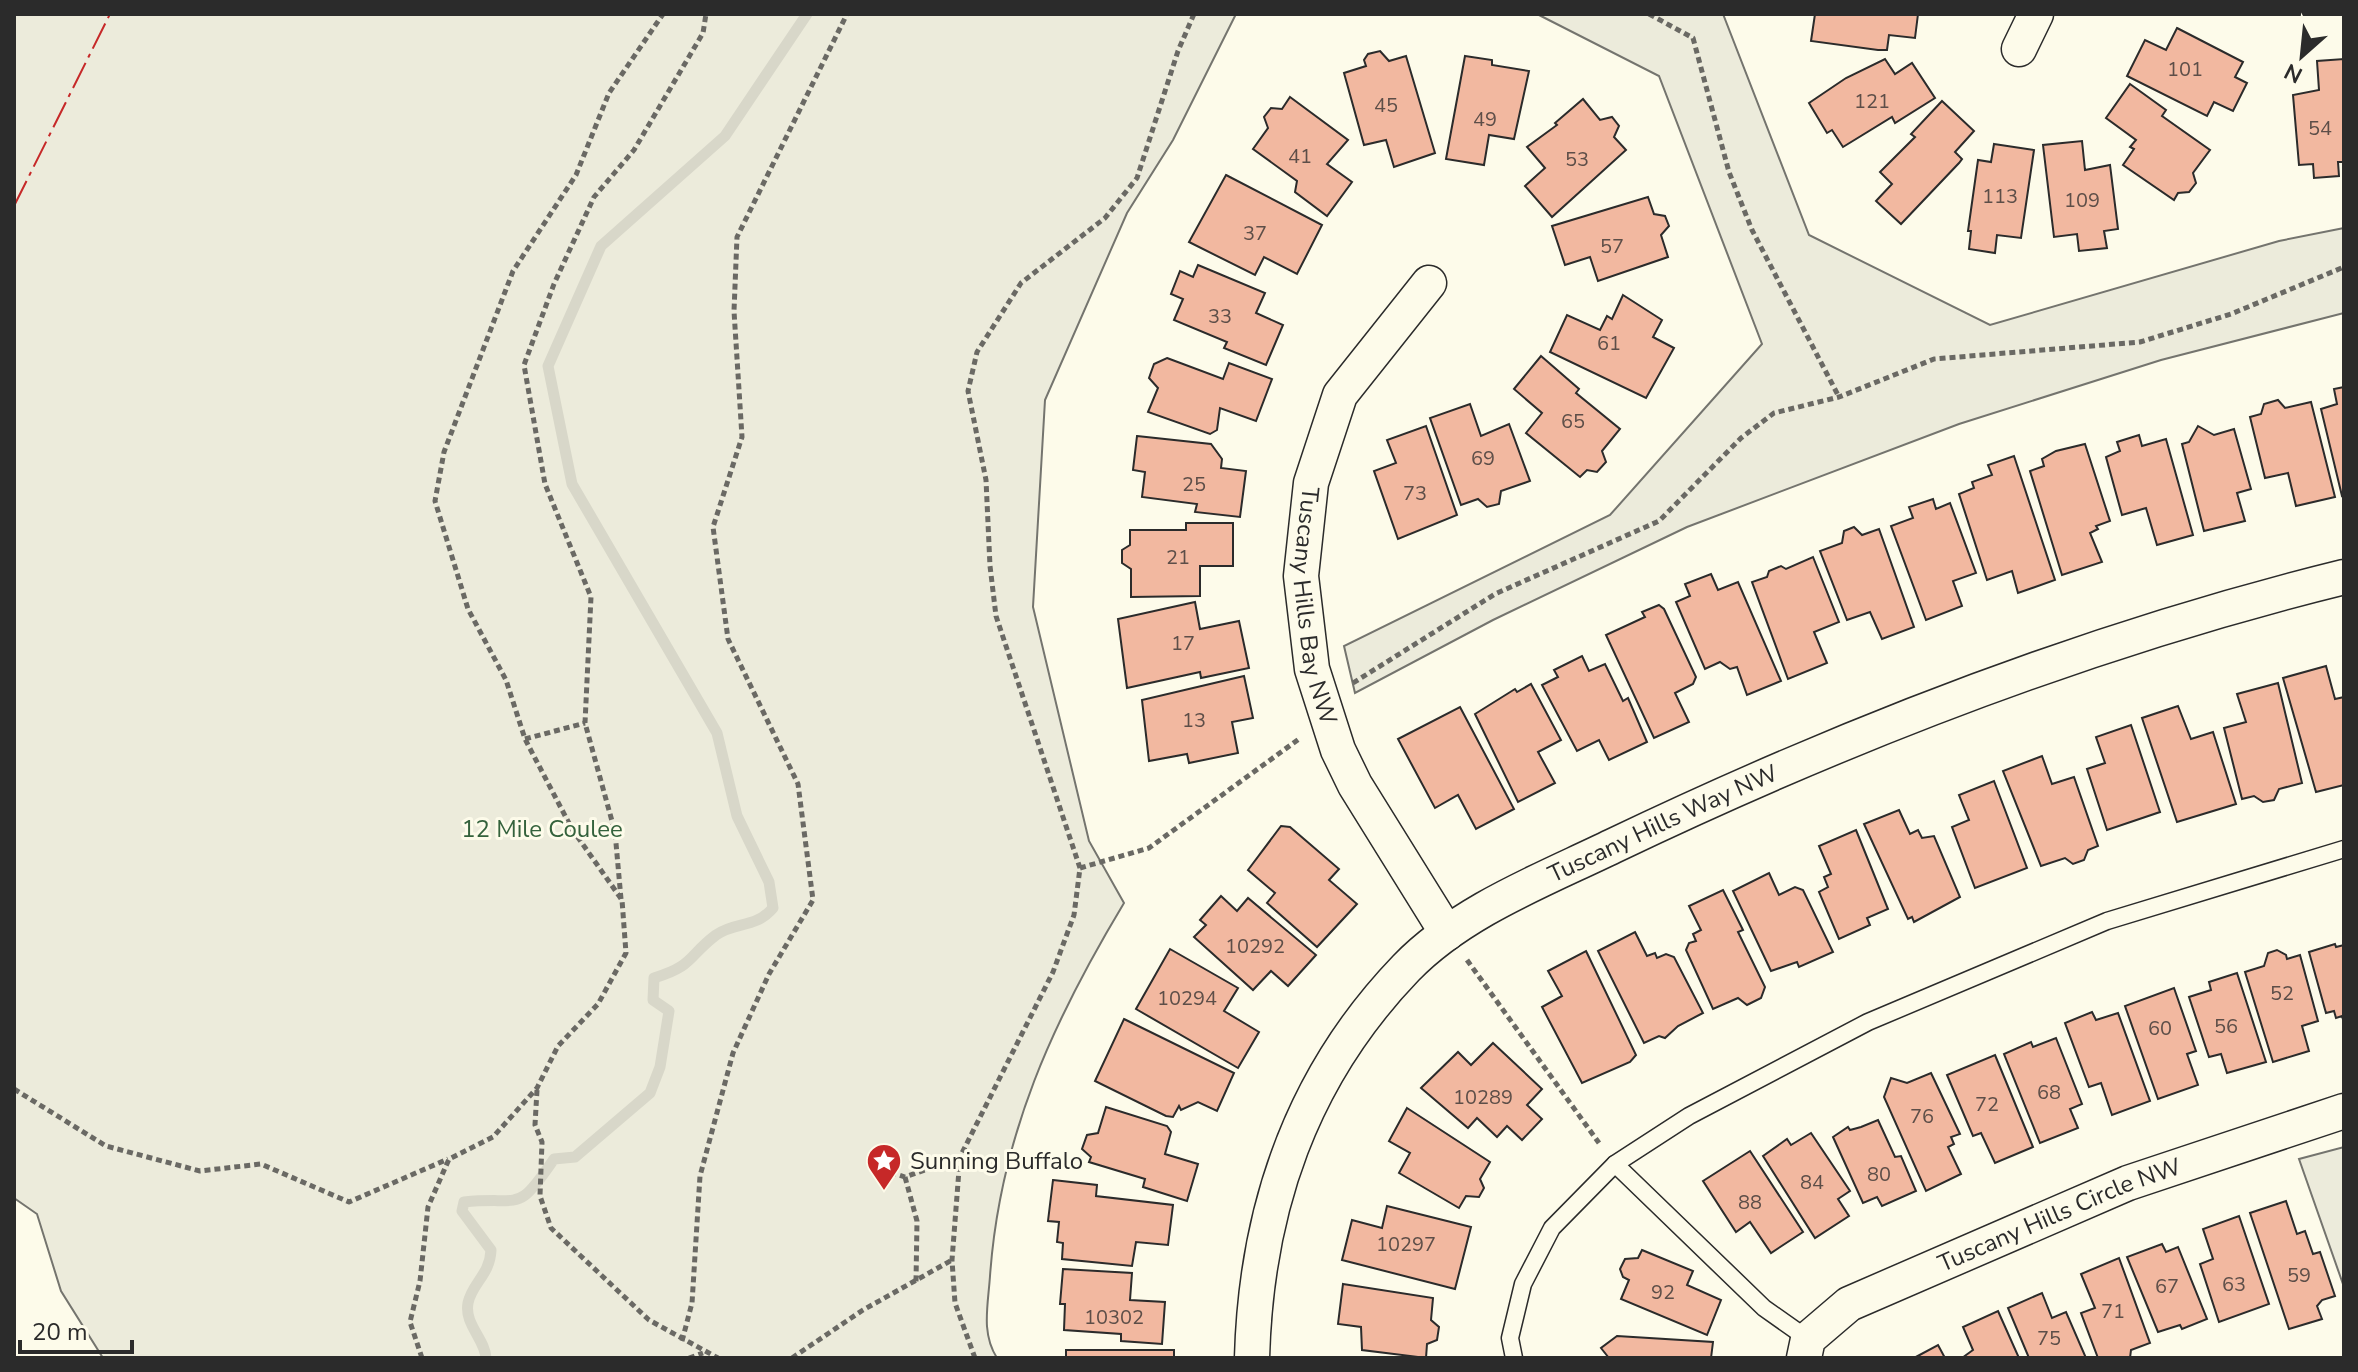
<svg xmlns="http://www.w3.org/2000/svg" width="2358" height="1372" viewBox="0 0 2358 1372" font-family="'Nunito Sans',sans-serif">
<style>
.green{fill:#ecebdb;stroke:#74746e;stroke-width:2}
.lines{fill:none;stroke-linecap:round;stroke-linejoin:round}
.stream{stroke:#d8d7c9;stroke-width:11}
.building{fill:#f2b8a0;stroke:#2b2b2b;stroke-width:2}
.service-casing{stroke:#2b2b2b;stroke-width:19}
.minor-casing{stroke:#2b2b2b;stroke-width:37}
.path{stroke:#6a6964;stroke-width:5;stroke-dasharray:6 4;stroke-linecap:butt}
.service{stroke:#fdfbea;stroke-width:16}
.minor{stroke:#fdfbea;stroke-width:34}
.power{stroke:#c62828;stroke-width:2;stroke-dasharray:28 6 4 6;stroke-linecap:butt}
.labels{text-anchor:middle;stroke-width:6;stroke-linejoin:round;paint-order:stroke}
.number-label{font-size:20px;fill:#5d4e48}
.street-label{font-size:24px;fill:#2b2b2b;stroke:#fdfbea}
.park-label{font-size:24px;fill:#34623c;stroke:#fdfbea}
.poi-label{font-size:24px;fill:#2b2b2b;stroke:#fdfbea;text-anchor:start}
</style>
<rect width="100%" height="100%" fill="#fdfbea"/>
<g class="green">
<path d="M14,14H1236L1173,140L1127,213L1045,400L1033,607L1089,841L1124,903C1053,1021 1000,1136 990,1276C988,1306 981,1333 997,1358H103L61,1291L37,1214L14,1198Z"/>
<path d="M1537,14H1723L1809,235L1990,325L2279,241L2344,228V313L2161,360L1959,424L1687,527L1493,620L1355,693L1344,646L1610,515L1762,344L1659,76Z"/>
<path d="M2344,1147V1287L2299,1159Z"/>
</g>
<g class="lines">
<path class="stream" d="M486,1358C485,1339 464,1324 468,1303C472,1283 490,1275 491,1250L462,1211L464,1202C523,1196 516,1215 554,1159L575,1157L650,1093L660,1067L669,1011L653,1000L654,978C694,966 688,956 716,935C736,921 755,929 773,908L769,882L737,816L717,733L572,484L548,366L601,246L725,136L807,14"/>
</g>
<g class="building">
<path d="M1815,14H1918L1915,38L1889,35L1887,50H1878L1811,41Z"/>
<path d="M2177,28L2243,62L2235,77L2247,83L2233,111L2214,102L2207,116L2127,76L2145,40L2166,50Z"/>
<path d="M1380,51L1389,61L1406,56L1435,153L1394,167L1386,140L1364,145L1344,73L1366,66L1364,60L1368,54Z"/>
<path d="M1465,56L1492,60V65L1529,71L1514,139L1489,135L1484,165L1446,159Z"/>
<path d="M1885,59L1895,74L1912,63L1935,98L1895,123L1892,117L1843,147L1832,130L1827,133L1809,103L1846,78Z"/>
<path d="M2344,59V162H2338L2339,176L2314,178L2313,164L2299,165L2293,95L2319,90L2317,61Z"/>
<path d="M2130,84L2166,110L2162,116L2210,150L2193,173L2196,183L2189,192L2178,193L2174,200L2123,165L2134,149L2130,147L2136,140L2106,118Z"/>
<path d="M1290,97L1348,140L1327,164L1352,182L1327,216L1295,192L1297,181L1253,149L1268,128L1264,117L1271,108L1282,109Z"/>
<path d="M1583,99L1600,120L1612,117L1619,126L1614,137L1626,150L1552,217L1525,186L1545,168L1527,147L1557,125L1555,123Z"/>
<path d="M1942,101L1974,131L1955,152L1962,159L1959,163L1901,224L1876,201L1892,184L1880,172L1915,137L1911,134Z"/>
<path d="M2082,141L2085,170L2110,165L2118,229L2104,231L2107,248L2079,251L2077,234L2054,237L2043,145Z"/>
<path d="M1994,144L2034,150L2021,238L1997,235L1995,253L1969,249L1971,231H1968L1978,160L1991,162Z"/>
<path d="M1226,175L1322,225L1297,274L1264,257L1255,275L1189,242Z"/>
<path d="M1648,197L1654,214L1665,216L1669,226L1661,235L1668,257L1598,281L1590,257L1565,265L1552,226Z"/>
<path d="M1198,265L1265,293L1256,313L1283,325L1266,365L1224,348L1227,342L1174,320L1183,299L1171,294L1180,271L1193,277Z"/>
<path d="M1623,295L1662,320L1653,337L1674,348L1646,398L1550,352L1567,315L1600,330L1607,316L1612,319Z"/>
<path d="M1541,356L1579,389L1576,393L1620,429L1602,451L1606,462L1597,472L1587,470L1580,477L1526,433L1542,413L1514,389Z"/>
<path d="M1167,358L1223,379L1229,363L1272,379L1256,421L1220,408L1217,430L1210,434L1148,412L1158,388L1149,378L1154,364Z"/>
<path d="M2344,387V495L2342,496L2321,409L2337,404L2334,389Z"/>
<path d="M2278,400L2285,408L2311,402L2335,497L2296,506L2288,473L2265,478L2250,417L2261,414L2264,404Z"/>
<path d="M1470,404L1481,436L1509,424L1530,481L1501,491L1499,504L1487,507L1478,499L1461,505L1430,418Z"/>
<path d="M1426,426L1457,515L1398,539L1374,471L1396,463L1387,440Z"/>
<path d="M2198,426L2214,435L2234,429L2251,489L2237,493L2245,521L2204,531L2182,444L2189,442Z"/>
<path d="M2139,435L2142,446L2166,439L2193,535L2157,545L2146,508L2122,515L2106,457L2120,451L2117,442Z"/>
<path d="M1137,436L1211,444L1222,459L1221,468L1246,471L1240,517L1195,512L1197,504L1142,497L1145,472L1133,470Z"/>
<path d="M2085,444L2110,521L2096,526L2098,529L2090,533L2102,562L2062,575L2030,471L2044,466L2042,459L2056,451Z"/>
<path d="M2014,456L2055,580L2018,593L2012,571L1987,580L1959,494L1974,488L1972,482L1992,475L1988,465Z"/>
<path d="M1933,499L1936,509L1950,503L1976,573L1953,581L1962,606L1926,620L1891,526L1913,518L1909,507Z"/>
<path d="M1186,523H1233V566H1200V596L1131,597V569L1122,563V550L1130,545V530H1186Z"/>
<path d="M1854,527L1862,535L1879,529L1914,627L1882,639L1870,612L1847,620L1820,551L1842,543L1844,531Z"/>
<path d="M1813,557L1839,622L1814,632L1827,663L1788,679L1752,582L1767,577L1769,571L1781,566L1786,569Z"/>
<path d="M1711,574L1718,590L1738,582L1781,681L1747,695L1737,667L1730,669L1720,662L1705,669L1676,602L1690,596L1685,584Z"/>
<path d="M1195,602L1200,629L1239,621L1249,668L1201,678L1200,672L1127,688L1118,619Z"/>
<path d="M1659,605L1664,609L1696,677L1693,684L1675,693L1689,722L1654,738L1606,635L1645,617L1642,612Z"/>
<path d="M1582,656L1589,671L1605,664L1623,701L1628,698L1647,742L1609,760L1599,740L1577,751L1542,685L1558,677L1554,670Z"/>
<path d="M2326,666L2335,699L2344,697V785L2316,792L2283,678Z"/>
<path d="M1244,676L1253,718L1232,722L1238,753L1189,763L1187,754L1149,761L1142,700Z"/>
<path d="M2278,683L2302,783L2279,789L2274,800L2263,802L2254,796L2242,799L2224,728L2246,722L2237,694Z"/>
<path d="M1531,684L1561,740L1538,752L1555,783L1518,802L1475,714L1515,689L1517,692Z"/>
<path d="M2178,706L2191,739L2213,732L2236,804L2177,822L2142,718Z"/>
<path d="M1460,707L1514,809L1476,829L1458,795L1435,808L1398,739Z"/>
<path d="M2131,725L2160,812L2107,830L2087,769L2105,763L2096,737Z"/>
<path d="M2042,756L2052,784L2074,777L2098,846L2088,850L2084,860L2073,864L2065,858L2041,866L2003,771Z"/>
<path d="M1994,781L2027,868L1975,888L1952,827L1969,820L1959,795Z"/>
<path d="M1899,810L1910,834L1918,830L1922,838L1934,836L1960,897L1914,922L1912,917L1908,919L1864,824Z"/>
<path d="M1281,826L1290,827L1339,869L1329,880L1357,904L1317,947L1267,903L1275,893L1248,870Z"/>
<path d="M1856,830L1888,909L1867,918L1870,925L1839,939L1819,892L1828,887L1824,877L1831,874L1819,846Z"/>
<path d="M1769,873L1779,895L1795,887L1803,890L1833,952L1799,967L1797,962L1771,971L1733,891Z"/>
<path d="M1723,890L1743,930L1738,932L1765,987L1761,998L1747,1005L1738,998L1713,1009L1686,950L1689,943L1696,941L1693,934L1701,930L1689,906Z"/>
<path d="M1221,896L1237,911L1248,898L1316,955L1288,986L1271,971L1253,990L1194,937L1206,925L1200,920Z"/>
<path d="M1635,932L1647,956L1655,953L1657,958L1666,954L1674,957L1703,1013L1678,1026L1665,1038L1659,1036L1644,1043L1598,951Z"/>
<path d="M2335,944L2336,947L2344,945V1023L2342,1016L2336,1018L2334,1011L2326,1013L2309,952Z"/>
<path d="M1170,949L1238,988L1224,1011L1259,1032L1238,1068L1136,1009Z"/>
<path d="M2277,950L2286,955L2287,959L2300,955L2318,1021L2302,1026L2309,1051L2273,1062L2245,972L2264,966L2268,953Z"/>
<path d="M1586,951L1636,1055L1630,1062L1582,1083L1542,1007L1562,996L1548,971Z"/>
<path d="M2237,973L2266,1062L2227,1073L2221,1054L2209,1057L2189,997L2211,990L2209,982Z"/>
<path d="M2174,988L2196,1051L2187,1054L2198,1085L2158,1099L2125,1006Z"/>
<path d="M2092,1012L2096,1020L2118,1013L2150,1101L2112,1115L2101,1083L2089,1087L2065,1023Z"/>
<path d="M1124,1019L1234,1073L1217,1111L1198,1102L1181,1110L1179,1106L1173,1117L1166,1116L1095,1081Z"/>
<path d="M2056,1038L2082,1104L2070,1109L2078,1128L2040,1143L2004,1054L2031,1042L2033,1047Z"/>
<path d="M1493,1043L1542,1089L1527,1105L1542,1119L1522,1140L1507,1126L1497,1137L1477,1118L1468,1128L1421,1088L1458,1052L1471,1065Z"/>
<path d="M1995,1055L2033,1147L1995,1163L1981,1133L1973,1136L1947,1075Z"/>
<path d="M1931,1073L1960,1134L1951,1137L1954,1144L1948,1147L1961,1174L1926,1191L1884,1097L1891,1078L1907,1083Z"/>
<path d="M1106,1107L1167,1126L1171,1132L1165,1154L1198,1164L1187,1201L1143,1187L1145,1179L1089,1162L1091,1157L1082,1149L1087,1135L1098,1133Z"/>
<path d="M1407,1108L1490,1162L1480,1179L1484,1188L1479,1197L1466,1196L1459,1208L1399,1173L1410,1153L1389,1141Z"/>
<path d="M1878,1120L1895,1157L1901,1156L1916,1191L1882,1206L1877,1197L1863,1203L1833,1137L1848,1127L1850,1130L1861,1127Z"/>
<path d="M1811,1133L1850,1191L1838,1199L1849,1216L1815,1238L1763,1156L1787,1139L1791,1145Z"/>
<path d="M1750,1151L1803,1232L1771,1253L1750,1222L1736,1232L1703,1181Z"/>
<path d="M1053,1180L1097,1185L1096,1196L1173,1205L1168,1245L1136,1242L1132,1266L1062,1259L1063,1243L1057,1242L1059,1222L1048,1221Z"/>
<path d="M2286,1201L2297,1234L2305,1231L2313,1254L2320,1252L2335,1296L2322,1300L2317,1306L2322,1319L2289,1329L2250,1213Z"/>
<path d="M1387,1206L1471,1227L1455,1289L1342,1260L1352,1220L1382,1228Z"/>
<path d="M2239,1216L2269,1304L2219,1322L2200,1264L2213,1259L2203,1229Z"/>
<path d="M2162,1244L2166,1252L2178,1247L2207,1319L2182,1329L2180,1325L2158,1332L2127,1257Z"/>
<path d="M1642,1250L1693,1271L1687,1285L1721,1300L1707,1335L1621,1299L1629,1280L1623,1277L1620,1269L1625,1259L1638,1258Z"/>
<path d="M2119,1258L2150,1343L2131,1350L2130,1358H2098L2081,1313L2095,1308L2081,1274Z"/>
<path d="M1063,1269L1132,1273L1130,1300L1165,1302L1162,1344L1121,1341V1334L1064,1330L1065,1304H1060Z"/>
<path d="M1343,1284L1433,1298L1431,1320L1439,1327L1437,1340L1427,1344L1426,1358L1362,1350L1361,1327L1338,1324Z"/>
<path d="M2042,1293L2052,1318L2066,1312L2086,1358H2029L2008,1308Z"/>
<path d="M1998,1311L2019,1358H1962L1973,1350L1963,1327Z"/>
<path d="M1617,1336L1713,1342L1711,1358H1609L1601,1348Z"/>
<path d="M1938,1345L1945,1358H1914Z"/>
<rect x="1066" y="1350" width="108" height="8"/>
</g>
<g class="lines">
<defs>
<g id="service">
<path d="M1615,1164L1764,1308L1808,1339"/>
<path d="M1514,1358L1510,1338L1523,1284L1552,1228L1615,1164L1689,1116L1868,1022L2107,921L2344,849"/>
</g>
<g id="minor">
<path d="M2019,49L2036,14"/>
<path id="s1" d="M1429,283L1340,395L1311,483L1301,576L1312,669L1338,750L1355,785L1447,933"/>
<path id="s2" d="M1252,1358C1256,1209 1301,1077 1406,968C1461,911 1543,880 1613,846C1847,734 2092,639 2344,577"/>
<path id="s3" d="M1804,1358L1808,1339L1849,1304L2128,1183L2344,1111"/>
</g>
</defs>
<use href="#service" class="service-casing"/>
<use href="#minor" class="minor-casing"/>
<g class="path">
<path d="M1649,14L1693,38L1729,172L1752,230L1839,397"/>
<path d="M1353,683L1495,594L1659,521L1741,438L1774,413L1839,397L1934,359L2140,342L2231,314L2344,267"/>
<path d="M525,739L585,723"/>
<path d="M1080,868L1149,848L1299,739"/>
<path d="M621,899L615,832L585,723L591,597L545,484L524,365L554,284L594,197L634,150L703,33L706,14"/>
<path d="M1467,960L1599,1143"/>
<path d="M14,1089L106,1146L200,1171L261,1164L349,1202L448,1159"/>
<path d="M537,1090L535,1125L542,1142L540,1196L551,1228L649,1320L718,1358"/>
<path d="M881,1169L905,1177L959,1158"/>
<path d="M905,1177L917,1221L916,1282"/>
<path d="M682,1341L692,1303L700,1176L733,1053L769,974L813,900L798,784L728,639L713,527L742,437L734,311L737,237L847,14"/>
<path d="M422,1358L410,1322L420,1281L428,1207L449,1159L493,1137L537,1088L558,1046L598,1004L626,953L622,900L572,829L525,739L506,680L468,609L435,501L444,452L513,271L576,175L609,93L663,14"/>
<path d="M689,1358L703,1353"/>
<path d="M792,1358L863,1310L952,1260"/>
<path d="M975,1358L955,1303L952,1260L960,1157L1053,972L1074,915L1080,868L996,616L990,566L986,480L968,391L977,352L1021,283L1105,218L1137,178L1178,51L1194,14"/>
</g>
<use href="#service" class="service"/>
<use href="#minor" class="minor"/>
<path class="power" d="M14,206L110,14"/>
</g>
<defs>
<symbol id="sight-pin" viewBox="-11 -11 22 30"><path d="M0 17L-7.5 6A9.5 9.5 0 1 1 7.5 6Z" fill="#c62828" stroke="#fdfbea"/><path d="M0-6L1.8-2.2L6-1.7L2.9 1.2L3.7 5.4L0 3.3L-3.7 5.4L-2.9 1.2L-6-1.7L-1.8-2.2Z" fill="#fff"/></symbol>
</defs>
<g fill-rule="evenodd">
<use href="#sight-pin" x="864" y="1141" width="40" height="54"/>
</g>
<g class="labels">
<g class="number-label">
<text x="2185" y="76">101</text>
<text x="1872" y="108">121</text>
<text x="1386" y="112">45</text>
<text x="1485" y="126">49</text>
<text x="2320" y="135">54</text>
<text x="1300" y="163">41</text>
<text x="1577" y="166">53</text>
<text x="2000" y="203">113</text>
<text x="2082" y="207">109</text>
<text x="1255" y="240">37</text>
<text x="1612" y="253">57</text>
<text x="1220" y="323">33</text>
<text x="1609" y="350">61</text>
<text x="1573" y="428">65</text>
<text x="1483" y="465">69</text>
<text x="1194" y="491">25</text>
<text x="1415" y="500">73</text>
<text x="1178" y="564">21</text>
<text x="1183" y="650">17</text>
<text x="1194" y="727">13</text>
<text x="1255" y="953">10292</text>
<text x="2282" y="1000">52</text>
<text x="1187" y="1005">10294</text>
<text x="2226" y="1033">56</text>
<text x="2160" y="1035">60</text>
<text x="2049" y="1099">68</text>
<text x="1483" y="1104">10289</text>
<text x="1987" y="1111">72</text>
<text x="1922" y="1123">76</text>
<text x="1879" y="1181">80</text>
<text x="1812" y="1189">84</text>
<text x="1750" y="1209">88</text>
<text x="1406" y="1251">10297</text>
<text x="2299" y="1282">59</text>
<text x="2234" y="1291">63</text>
<text x="2167" y="1293">67</text>
<text x="1663" y="1299">92</text>
<text x="2113" y="1318">71</text>
<text x="1114" y="1324">10302</text>
<text x="2049" y="1345">75</text>
</g>
<g class="street-label">
<text dy="8" stroke="none"><textPath href="#s1" startOffset="360">Tuscany Hills Bay NW</textPath></text>
<text dy="8" stroke="none"><textPath href="#s2" startOffset="726">Tuscany Hills Way NW</textPath></text>
<text dy="8" stroke="none"><textPath href="#s3" startOffset="302">Tuscany Hills Circle NW</textPath></text>
</g>
<g class="park-label">
<text x="542" y="837">12 Mile Coulee</text>
</g>
<g class="poi-label">
<text x="910" y="1169">Sunning Buffalo</text>
</g>
</g>
<rect width="2358" height="1372" fill="none" stroke="#2b2b2b" stroke-width="32"/>
<g transform="translate(2302 56) rotate(207)" stroke="#fdfbea" stroke-width="6" paint-order="stroke">
<path d="M0-6L14 30L0 20L-14 30Z" fill="#2b2b2b"/>
<text y="-12" font-size="22" font-weight="bold" text-anchor="middle" fill="#2b2b2b">N</text>
</g>
<path d="M20 1340v12h112v-12" fill="none" stroke="#2b2b2b" stroke-width="4"/>
<text x="32" y="1340" font-size="24" fill="#2b2b2b" stroke="#fdfbea" stroke-width="6" paint-order="stroke">20 m</text>
</svg>
